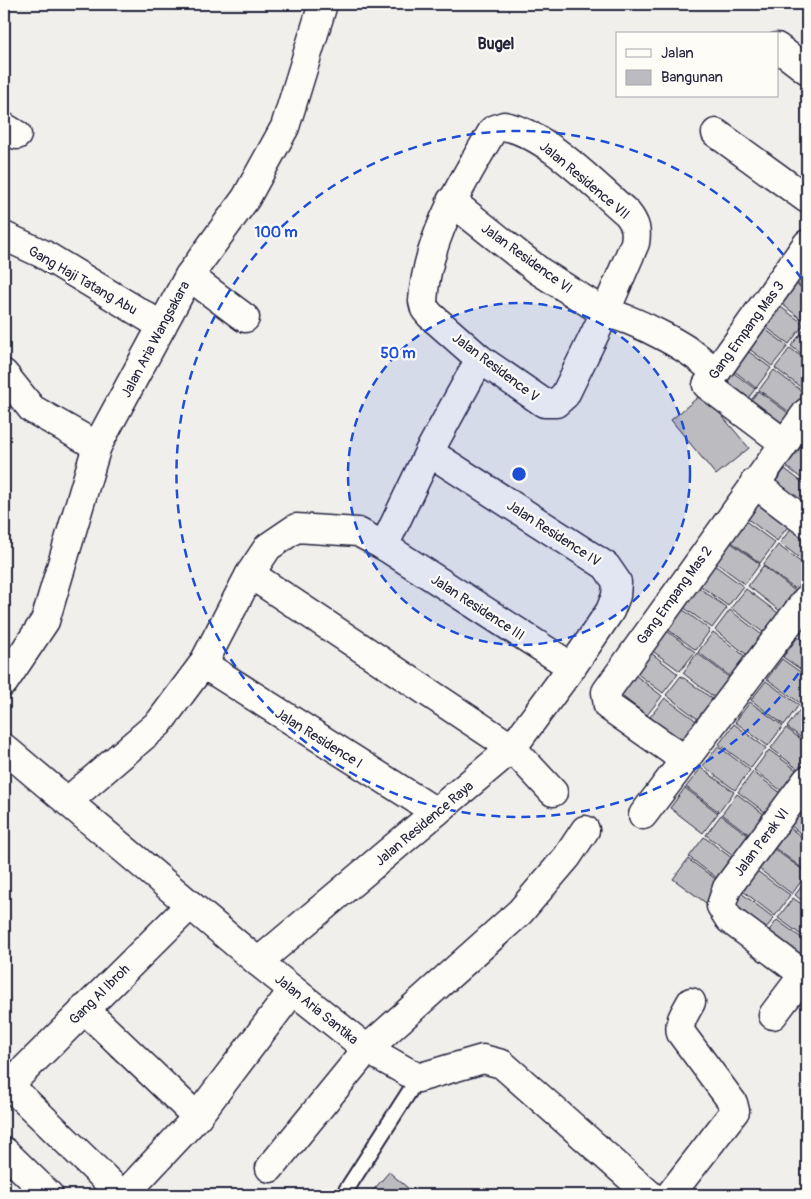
<svg xmlns="http://www.w3.org/2000/svg" width="811" height="1199" viewBox="0 0 811 1199" font-family="Pangolin,sans-serif">
<style>
.building{fill:#bcbcc0;stroke:#22223b}
.lines{fill:none;stroke-linecap:round;stroke-linejoin:round}
.service-casing{stroke:#22223b;stroke-width:18}
.minor-casing{stroke:#22223b;stroke-width:31}
.tertiary-casing{stroke:#22223b;stroke-width:31}
.service{stroke:#fdfcf7;stroke-width:14}
.minor{stroke:#fdfcf7;stroke-width:28}
.tertiary{stroke:#fdfcf7;stroke-width:28}
.ring{fill:none;stroke:#1d4ed8;stroke-width:2.5;stroke-dasharray:9 6}
.labels{text-anchor:middle;stroke-width:4.5;stroke-linejoin:round;paint-order:stroke}
.street-label{font-size:14px;fill:#22223b;stroke:#fdfcf7}
.quarter-label{font-size:16px;font-weight:bold;fill:#22223b;stroke:#fdfcf7}
.centre{fill:#1d4ed8;stroke:#fdfcf7;stroke-width:2.5}
.ring-label{font-size:15px;text-anchor:middle;font-weight:bold;fill:#1d4ed8;stroke:#fdfcf7;stroke-width:4.5;stroke-linejoin:round;paint-order:stroke}
</style>
<rect width="100%" height="100%" fill="#f0efec"/>
<filter id="ink" filterUnits="userSpaceOnUse"><feTurbulence type="fractalNoise" baseFrequency=".02" numOctaves="2"/><feDisplacementMap in="SourceGraphic" scale="10" xChannelSelector="R" yChannelSelector="G"/><feConvolveMatrix kernelMatrix="1 2 1 2 8 2 1 2 1" color-interpolation-filters="sRGB"/></filter>
<g filter="url(#ink)">
<g class="building">
<path d="M807,259V291L788,276Z"/>
<path d="M788,278L807,292L805,322L773,297Z"/>
<path d="M771,300L804,324L789,344L756,320Z"/>
<path d="M755,322L788,346L772,366L740,342Z"/>
<path d="M807,326V358L791,346Z"/>
<path d="M738,344L771,368L756,388L724,363Z"/>
<path d="M790,348L807,361V392L775,368Z"/>
<path d="M723,365L755,389L740,409L708,385Z"/>
<path d="M774,370L807,395L792,414L759,390Z"/>
<path d="M758,391L791,415L776,436L743,411Z"/>
<path d="M703,393L749,448L716,475L671,420Z"/>
<path d="M801,447L807,452V483L786,466Z"/>
<path d="M785,469L807,486V506L770,489Z"/>
<path d="M760,497L792,521L777,541L745,517Z"/>
<path d="M743,519L775,543L760,563L728,539Z"/>
<path d="M795,523L807,532V564L780,543Z"/>
<path d="M727,540L760,564L745,584L712,560Z"/>
<path d="M778,545L807,567V574L796,590L763,565Z"/>
<path d="M710,562L743,586L728,606L695,582Z"/>
<path d="M763,566L795,591L780,611L748,586Z"/>
<path d="M694,584L727,608L712,628L679,604Z"/>
<path d="M746,589L778,613L764,633L731,608Z"/>
<path d="M678,606L710,630L696,650L663,626Z"/>
<path d="M730,610L762,635L747,655L715,630Z"/>
<path d="M662,627L695,652L680,671L647,647Z"/>
<path d="M713,632L746,657L731,677L698,652Z"/>
<path d="M798,637L807,643V674L783,657Z"/>
<path d="M646,649L678,674L663,693L631,669Z"/>
<path d="M697,653L730,678L715,698L683,673Z"/>
<path d="M782,659L807,677V693L800,703L767,679Z"/>
<path d="M630,671L662,696L647,715L615,691Z"/>
<path d="M681,676L714,700L699,720L666,695Z"/>
<path d="M766,681L799,705L784,725L751,700Z"/>
<path d="M665,698L698,722L682,742L650,717Z"/>
<path d="M750,702L783,726L768,746L735,722Z"/>
<path d="M802,707L807,711V742L787,727Z"/>
<path d="M734,724L766,748L751,768L719,744Z"/>
<path d="M786,728L807,744V767L803,773L771,748Z"/>
<path d="M718,746L750,770L735,790L703,766Z"/>
<path d="M769,750L802,774L787,795L754,770Z"/>
<path d="M701,768L734,792L719,812L686,787Z"/>
<path d="M753,772L786,797L770,816L738,792Z"/>
<path d="M685,788L718,813L703,833L670,808Z"/>
<path d="M737,794L769,818L754,838L722,814Z"/>
<path d="M806,806L807,807V838L791,826Z"/>
<path d="M721,815L753,839L738,859L706,835Z"/>
<path d="M790,828L807,841V872L775,848Z"/>
<path d="M704,837L737,862L722,882L689,857Z"/>
<path d="M774,849L807,873L792,894L759,869Z"/>
<path d="M688,859L721,883L706,903L673,879Z"/>
<path d="M757,871L790,895L775,916L743,891Z"/>
<path d="M807,879V905L795,895Z"/>
<path d="M741,893L774,918L759,937L726,913Z"/>
<path d="M793,898L807,908V939L778,918Z"/>
<path d="M777,920L807,942V947L794,964L762,940Z"/>
<path d="M389,1172L416,1195H369Z"/>
</g>
<g class="lines">
<defs>
<path id="service" d="M343,1195L418,1078"/>
<g id="minor">
<path d="M777,47L807,70"/>
<path d="M504,126C547,134 594,185 627,213C636,224 637,231 635,243L605,313L565,395L556,403H544L480,359L430,315L425,309L423,301C427,237 462,183 493,130Z"/>
<path d="M4,127L17,135"/>
<path d="M716,133L807,199"/>
<path d="M451,201L539,271L605,313C629,316 703,353 714,374"/>
<path d="M4,236L43,254L162,326"/>
<path d="M189,276L245,318"/>
<path d="M4,374L32,409L97,446"/>
<path d="M784,443L707,385L807,244"/>
<path d="M754,483L807,523"/>
<path d="M384,546L429,452L480,359"/>
<path d="M250,574L512,748L553,792"/>
<path d="M203,664L436,812"/>
<path d="M685,760L608,706L606,692L807,412"/>
<path d="M807,780L727,888L721,906L729,919L807,977"/>
<path d="M68,801L159,723L203,664L250,574L268,547L296,528L358,532L384,546L572,667"/>
<path d="M643,815L807,599"/>
<path d="M258,962L512,748L572,667L610,611L616,596L617,582L606,566L429,452"/>
<path d="M84,1009L197,1117"/>
<path d="M773,1015L807,970"/>
<path d="M5,1152L49,1195"/>
<path d="M270,1168L367,1049L520,912L567,857L585,830"/>
<path d="M122,1195L9,1085L190,905"/>
<path d="M124,1195L197,1117L293,990"/>
<path d="M670,1195L735,1111L733,1103L681,1033C678,1021 686,1012 691,1002"/>
</g>
<g id="tertiary">
<path d="M4,682L45,621L97,446L189,276L246,198L285,127L323,4"/>
<path d="M4,748L258,962L367,1049L418,1078L483,1059L502,1064L650,1195"/>
</g>
</defs>
<use href="#service" class="service-casing"/>
<use href="#minor" class="minor-casing"/>
<use href="#tertiary" class="tertiary-casing"/>
<use href="#service" class="service"/>
<use href="#minor" class="minor"/>
<use href="#tertiary" class="tertiary"/>
</g>
</g>
<circle cx="519" cy="474" r="171" fill="#1d4ed8" fill-opacity=".12"/>
<g class="ring">
<circle cx="519" cy="474" r="171"/>
<path d="M807 661A343 343 0 1 1 807 287"/>
</g>
<g class="labels">
<g class="street-label">
<text transform="translate(585 180) rotate(40)" y="5">Jalan Residence VII</text>
<text transform="translate(527 258) rotate(36)" y="5">Jalan Residence VI</text>
<text transform="translate(83 280) rotate(30)" y="5">Gang Haji Tatang Abu</text>
<text transform="translate(746 330) rotate(-54)" y="5">Gang Empang Mas 3</text>
<text transform="translate(155 339) rotate(-62)" y="5">Jalan Aria Wangsakara</text>
<text transform="translate(496 367) rotate(37)" y="5">Jalan Residence V</text>
<text transform="translate(554 533) rotate(33)" y="5">Jalan Residence IV</text>
<text transform="translate(674 595) rotate(-54)" y="5">Gang Empang Mas 2</text>
<text transform="translate(478 607) rotate(33)" y="5">Jalan Residence III</text>
<text transform="translate(319 738) rotate(32)" y="5">Jalan Residence I</text>
<text transform="translate(424 823) rotate(-40)" y="5">Jalan Residence Raya</text>
<text transform="translate(761 842) rotate(-53)" y="5">Jalan Perak VI</text>
<text transform="translate(99 994) rotate(-45)" y="5">Gang Al Ibroh</text>
<text transform="translate(317 1009) rotate(39)" y="5">Jalan Aria Santika</text>
</g>
<g class="quarter-label">
<text x="496" y="49">Bugel</text>
</g>
</g>
<circle cx="519" cy="474" r="8" class="centre"/>
<g class="ring-label">
<text x="276" y="237">100 m</text>
<text x="398" y="358">50 m</text>
</g>
<rect width="811" height="1199" fill="none" stroke="#fdfcf7" stroke-width="20"/>
<rect x="10" y="10" width="791" height="1179" fill="none" stroke="#22223b" stroke-width="2" filter="url(#ink)"/>
<rect x="616" y="32" width="162" height="65" fill="#fdfcf7" stroke="#a5a5ac"/>
<rect x="626" y="49" width="25" height="8" fill="#fdfcf7" stroke="#a5a5ac"/>
<text x="661" y="58" font-size="15" fill="#22223b">Jalan</text>
<rect x="626" y="70" width="25" height="15" fill="#bcbcc0" stroke="#a5a5ac"/>
<text x="661" y="82" font-size="15" fill="#22223b">Bangunan</text>
</svg>
